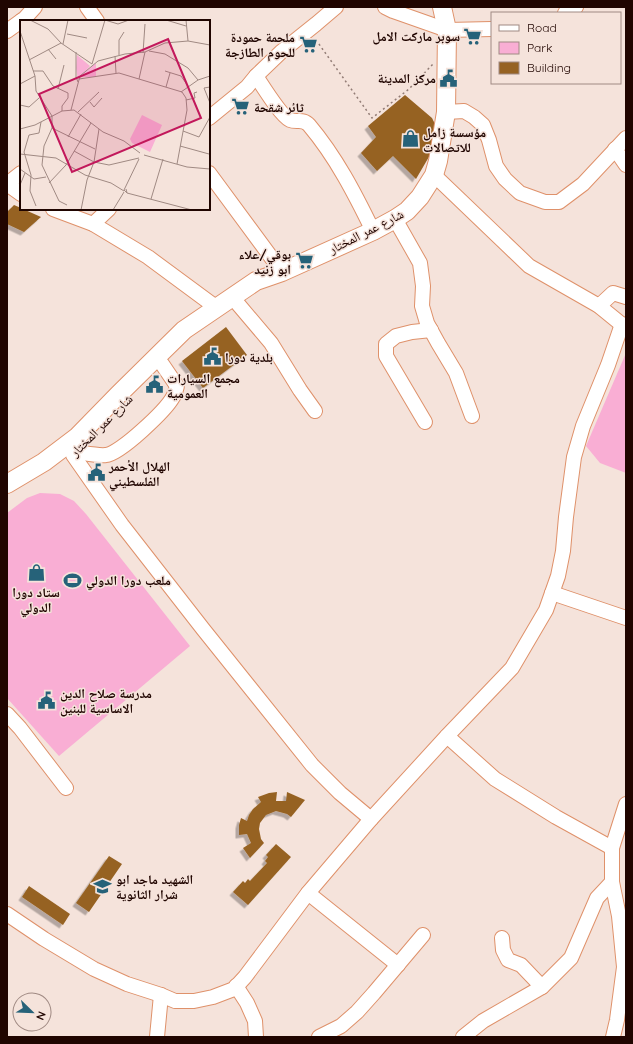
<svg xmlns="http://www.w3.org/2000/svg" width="633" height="1044" viewBox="0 0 633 1044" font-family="Quicksand,'Noto Naskh Arabic',sans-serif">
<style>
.green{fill:#f9aed4}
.building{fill:#966223;filter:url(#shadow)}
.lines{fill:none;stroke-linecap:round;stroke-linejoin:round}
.minor-casing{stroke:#df916a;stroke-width:16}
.major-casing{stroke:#df916a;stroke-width:20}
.path{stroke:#927c75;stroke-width:1.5;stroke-dasharray:2 3;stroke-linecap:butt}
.minor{stroke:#fff;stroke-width:14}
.major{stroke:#fff;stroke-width:18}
.labels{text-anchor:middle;stroke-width:3;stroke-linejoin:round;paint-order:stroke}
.poi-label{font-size:13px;font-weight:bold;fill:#200500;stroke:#f5e3db;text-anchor:start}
.street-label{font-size:13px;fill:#200500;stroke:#f5e3db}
.inset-road{fill:none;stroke:#a08a83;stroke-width:1}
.view{fill:#c2185b;fill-opacity:0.15;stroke:#c2185b;stroke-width:2}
.inset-edge{fill:none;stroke:#200500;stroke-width:2}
</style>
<defs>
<filter id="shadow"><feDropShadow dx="-3.5" dy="3.5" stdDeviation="0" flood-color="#0004"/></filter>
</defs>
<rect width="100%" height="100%" fill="#f5e3db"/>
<g class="green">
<path d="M626,353V473L600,463L586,446Z"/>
<path d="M40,493L60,494L74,501L86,514L190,646L59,756L7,698V513L27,498Z"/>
</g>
<g class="building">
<path d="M405,95L432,118L437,128L433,150L416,179L393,156L377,171L361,153L376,137L368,126Z"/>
<path d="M14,205L21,208V209H23L41,217L24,232L7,224V212Z"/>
<path d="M226,327L247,355L203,388L182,361Z"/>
<path d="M277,792L276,801H286L287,792L305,800L291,817L287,814L276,811L266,815L260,823L259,829L261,839L264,843L250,858L243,848L251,843L247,834L239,835V825L241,818L247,821L249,815L253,809L261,802L258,797L269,793Z"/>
<path d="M276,844L291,857L248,905L233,892L243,881L245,883L248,879L250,881L267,863L265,861L268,857L266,855Z"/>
<path d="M109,856L122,864L89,912L76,903Z"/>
<path d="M29,886L70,914L63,925L22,897Z"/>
</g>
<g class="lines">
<defs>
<g id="minor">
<path d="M87,7L97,21"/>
<path d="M385,7L393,11L447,30L492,29"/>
<path d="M565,13L576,7"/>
<path d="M21,21L25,18L35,7"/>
<path d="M7,31L21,21"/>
<path d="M256,76C262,85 281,116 290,120C297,123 303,118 309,125C336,157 355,194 373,231"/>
<path d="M446,112L464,111L474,117L483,125L489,140L496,166L505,179L520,193L545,202H559L583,184L626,138"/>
<path d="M209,118L247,87L256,76L281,52L316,24L336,7"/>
<path d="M615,149L626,165"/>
<path d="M209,173L282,272"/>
<path d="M434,175L529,266L599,306L626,328"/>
<path d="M7,184L21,173"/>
<path d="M7,184L21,194"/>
<path d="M53,209L93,224L148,257L217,308"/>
<path d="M395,219L420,263L423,286L422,306L427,323L438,343L456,373L472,416"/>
<path d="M93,224L109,209"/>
<path d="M238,304L271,343L300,390L315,411"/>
<path d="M599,306L613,293L626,297"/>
<path d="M425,422L386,356V344L396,336L412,332L431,330"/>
<path d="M76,452C84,453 99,456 106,455C120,454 166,410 173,397C175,394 176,389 177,386L162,364"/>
<path d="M73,455L122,525L203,629L312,765L340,793L371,819"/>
<path d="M552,593L626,618"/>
<path d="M7,714L20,728L66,788"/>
<path d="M447,736L495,779L556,817L612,848"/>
<path d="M308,893L398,965"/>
<path d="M7,914L44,939L94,969L127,984L161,995L175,1001H194L213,997L234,989L245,977L308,893L371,819L447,736L512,668L546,610L558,576L563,551L566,517L574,457L583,426L608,365L622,324"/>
<path d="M502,938L503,950L508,960L521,965L542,987"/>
<path d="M236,986L247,1003L255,1021L256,1037"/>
<path d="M157,1037L161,995"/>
<path d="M319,1037L341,1026L357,1012L374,993L423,935"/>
<path d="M463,1037L483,1021L542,987L571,958L597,898L612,882"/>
<path d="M613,1037L617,1020L624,967L619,916L612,882V848L626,804"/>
</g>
<path id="major" d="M7,484L44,462L77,437L119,394L184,330L256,281L282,272L373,231L395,219L407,211L420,197L434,175L438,161L446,112L447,30L442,7"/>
</defs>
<use href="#minor" class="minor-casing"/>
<use href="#major" class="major-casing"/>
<path class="path" d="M316,40L372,118L409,89L433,64"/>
<use href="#minor" class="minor"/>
<use href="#major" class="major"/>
</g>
<defs>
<symbol id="supermarket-bare" viewBox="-9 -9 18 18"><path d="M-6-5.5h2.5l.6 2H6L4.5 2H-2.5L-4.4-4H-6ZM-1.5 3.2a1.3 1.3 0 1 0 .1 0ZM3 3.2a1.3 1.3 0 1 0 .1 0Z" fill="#266279" stroke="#f5e3db" stroke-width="2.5" paint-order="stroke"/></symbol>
<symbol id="civic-bare" viewBox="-9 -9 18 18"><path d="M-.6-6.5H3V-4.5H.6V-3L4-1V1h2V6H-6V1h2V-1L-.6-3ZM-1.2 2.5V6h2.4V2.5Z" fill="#266279" stroke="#f5e3db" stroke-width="2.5" paint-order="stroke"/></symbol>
<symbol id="shop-bare" viewBox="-9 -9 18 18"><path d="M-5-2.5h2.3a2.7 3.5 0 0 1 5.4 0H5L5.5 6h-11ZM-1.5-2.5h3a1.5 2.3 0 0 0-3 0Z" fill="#266279" stroke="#f5e3db" stroke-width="2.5" paint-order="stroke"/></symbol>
<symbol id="stadium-bare" viewBox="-9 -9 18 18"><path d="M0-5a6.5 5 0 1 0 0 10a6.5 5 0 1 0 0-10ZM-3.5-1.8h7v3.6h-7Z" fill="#266279" stroke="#f5e3db" stroke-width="2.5" paint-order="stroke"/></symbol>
<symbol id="school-bare" viewBox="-9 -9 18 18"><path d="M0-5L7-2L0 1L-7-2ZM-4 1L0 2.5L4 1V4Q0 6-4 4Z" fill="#266279" stroke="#f5e3db" stroke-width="2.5" paint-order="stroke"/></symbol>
</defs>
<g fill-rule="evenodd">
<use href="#supermarket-bare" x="460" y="24" width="25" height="25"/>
<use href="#supermarket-bare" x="296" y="32" width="25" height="25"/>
<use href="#civic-bare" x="436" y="66" width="25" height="25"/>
<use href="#supermarket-bare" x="228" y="94" width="25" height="25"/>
<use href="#shop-bare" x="398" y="126" width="25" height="25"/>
<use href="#supermarket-bare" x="292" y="248" width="25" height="25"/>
<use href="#civic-bare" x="200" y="344" width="25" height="25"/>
<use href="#civic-bare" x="142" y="372" width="25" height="25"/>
<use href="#civic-bare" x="84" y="460" width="25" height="25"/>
<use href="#shop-bare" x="24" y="560" width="25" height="25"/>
<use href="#stadium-bare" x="60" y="568" width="25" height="25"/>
<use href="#civic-bare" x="34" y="688" width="25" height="25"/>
<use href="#school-bare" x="90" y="874" width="25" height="25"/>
</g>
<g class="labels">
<g class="poi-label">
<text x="460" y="41" text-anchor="end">سوبر ماركت الامل</text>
<text x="295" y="42" text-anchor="end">ملحمة حمودة<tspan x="295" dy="15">للحوم الطازجة</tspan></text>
<text x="436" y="83" text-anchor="end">مركز المدينة</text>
<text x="254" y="112">ثائر شقحة</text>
<text x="423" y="137">مؤسسة زامل<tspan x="423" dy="15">للاتصالات</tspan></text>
<text x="291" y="259" text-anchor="end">بوقي/علاء<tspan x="291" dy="15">ابو زنيد</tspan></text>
<text x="225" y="362">بلدية دورا</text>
<text x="167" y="383">مجمع السيارات<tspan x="167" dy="15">العمومية</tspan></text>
<text x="109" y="471">الهلال الأحمر<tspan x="109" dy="15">الفلسطيني</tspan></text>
<text x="86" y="585">ملعب دورا الدولي</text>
<text x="36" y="597" text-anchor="middle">ستاد دورا<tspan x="36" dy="15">الدولي</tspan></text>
<text x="60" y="698">مدرسة صلاح الدين<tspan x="60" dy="15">الاساسية للبنين</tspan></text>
<text x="116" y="884">الشهيد ماجد ابو<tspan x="116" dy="15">شرار الثانوية</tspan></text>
</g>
<g class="street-label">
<text transform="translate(366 231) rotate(-27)" y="5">شارع عمر المختار</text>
<text transform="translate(101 425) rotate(-45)" y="5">شارع عمر المختار</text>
</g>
</g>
<g transform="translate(20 20)">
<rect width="190" height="190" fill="#f5e3db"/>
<path d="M57,35L70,46L58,60L56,48ZM76,43V57H62V54ZM122,95L142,105L130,132L112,123L110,119Z" fill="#f9aed4"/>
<path class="inset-road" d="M10,0L28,9L41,23M85,0L98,4L109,0M146,0L166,6M166,0L168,21M0,11L15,56L16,71L32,96V108L24,126L22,145L39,181L47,185M47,14L67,18M43,24L48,0M28,29L36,39M129,31L145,34L168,48L178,60M56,32V57L58,62M123,33L125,4M99,35V20L104,12M95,36L96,53M9,40L41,23L72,44M72,44L85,0M13,51H23L33,66L48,73V78L42,86V91M145,51L161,56L168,66M59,59L99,53L162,72L166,78L167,90L157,144M119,59L125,32M0,64L15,56M146,67L150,53M190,67L184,68L190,83M38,69L44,45M161,72L178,60L190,56M166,80L175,78L174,73L177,72M70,82L74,87L82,78M0,85L9,87L19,78M51,90L60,56L78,41L105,34L125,32L145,23L168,21L190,25M58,92L79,72M32,108L75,129M0,109L15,105L42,91L54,90L83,112L104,121L120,133M163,111L179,117L190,97M48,117L61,94M160,126L189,134M54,131L74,142L89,145L119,138M0,134L36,138L65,155L91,163L104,171M124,135L167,147L190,149M0,149L14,159L26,157M29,163L46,145L71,103M0,165L5,153M106,169L107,173L104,170L119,139M107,173L172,190M131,179L143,139M16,186L10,171L11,155L4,132L9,115L19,113L21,102M61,190L67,160L74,142L79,109M93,190L104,172"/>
<path class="view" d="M148,19L181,98L52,152L19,74Z"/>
<rect width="190" height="190" class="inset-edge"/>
</g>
<rect width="633" height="1044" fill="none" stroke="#200500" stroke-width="16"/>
<rect x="491" y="12" width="130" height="72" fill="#f5e3db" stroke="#a08a83"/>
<rect x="499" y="25" width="20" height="6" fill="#ffffff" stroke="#a08a83"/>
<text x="527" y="32" font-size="12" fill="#200500">Road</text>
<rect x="499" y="42" width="20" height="12" fill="#f9aed4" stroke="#a08a83"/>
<text x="527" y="52" font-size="12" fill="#200500">Park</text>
<rect x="499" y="62" width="20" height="12" fill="#966223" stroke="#a08a83"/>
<text x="527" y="72" font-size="12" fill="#200500">Building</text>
<g transform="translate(32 1012) rotate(113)"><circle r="19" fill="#f5e3db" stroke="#a08a83"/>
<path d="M0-3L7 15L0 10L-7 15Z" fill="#266279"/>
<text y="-6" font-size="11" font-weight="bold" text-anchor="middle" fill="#200500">N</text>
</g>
</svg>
